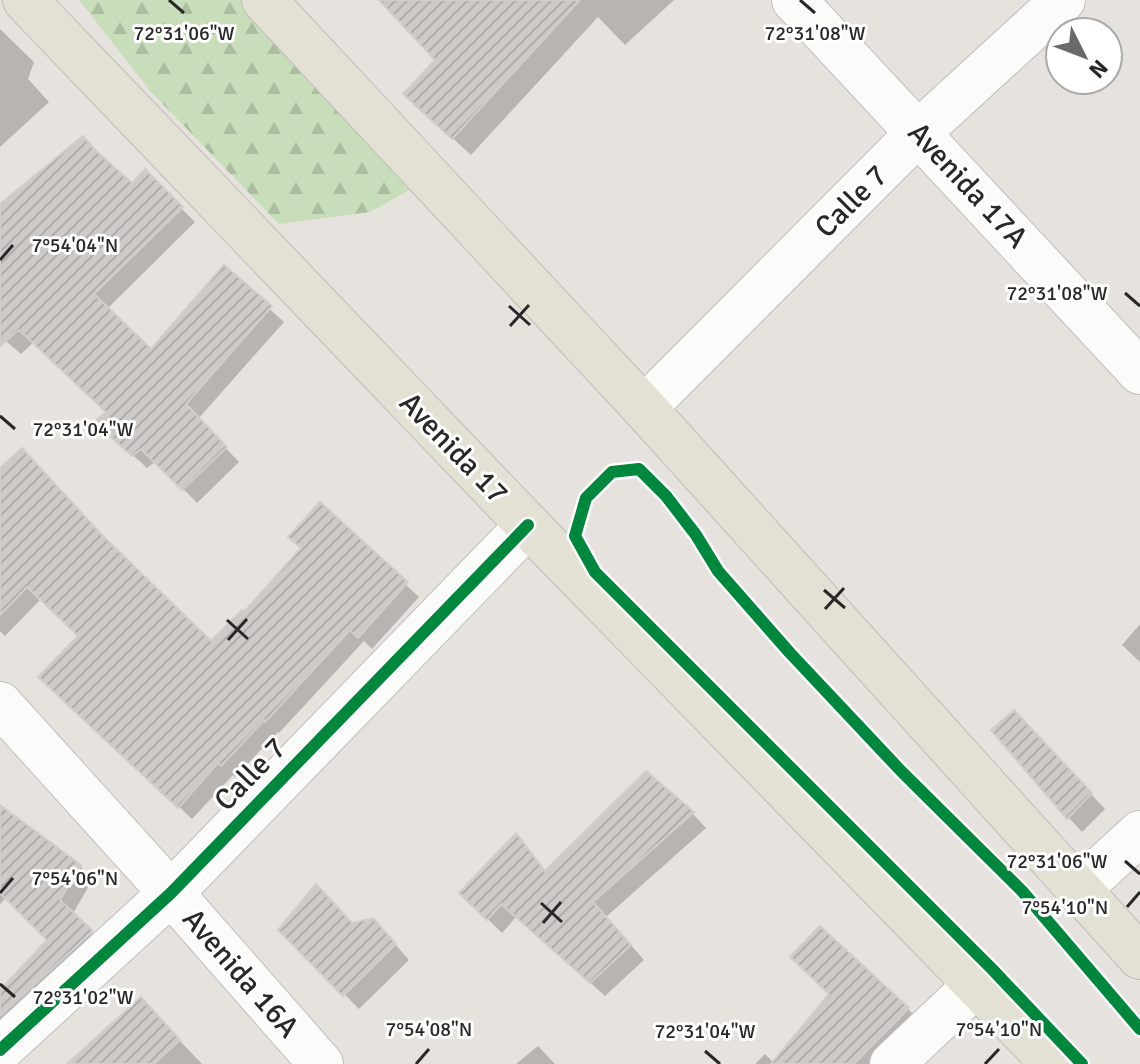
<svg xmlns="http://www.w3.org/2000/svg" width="1140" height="1064" viewBox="0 0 1140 1064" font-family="Signika,sans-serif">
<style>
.forest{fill:url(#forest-firs)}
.shadow{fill:#0003}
.building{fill:url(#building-hatch);stroke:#d1ceca;stroke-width:2}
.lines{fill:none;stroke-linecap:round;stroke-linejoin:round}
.minor-casing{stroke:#c0bebf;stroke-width:46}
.major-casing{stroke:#bfbdbc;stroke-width:46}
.minor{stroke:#fbfbfa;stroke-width:44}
.major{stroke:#e3e0d4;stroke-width:44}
.cycleway-casing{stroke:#fff;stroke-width:17}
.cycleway{stroke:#00873e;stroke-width:12}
.ticks{fill:none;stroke:#282828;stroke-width:3}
.labels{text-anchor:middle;stroke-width:6;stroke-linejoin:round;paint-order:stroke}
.street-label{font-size:30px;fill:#282828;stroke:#fff}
.ticks-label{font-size:20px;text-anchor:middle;fill:#282828;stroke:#fff;stroke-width:6;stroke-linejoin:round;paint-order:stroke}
</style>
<defs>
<pattern id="forest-firs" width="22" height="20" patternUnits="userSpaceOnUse" patternTransform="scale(2)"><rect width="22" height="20" fill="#c8deba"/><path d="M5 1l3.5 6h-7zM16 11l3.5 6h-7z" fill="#acbea0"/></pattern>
<pattern id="building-hatch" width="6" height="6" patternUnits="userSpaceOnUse" patternTransform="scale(2)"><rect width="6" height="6" fill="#cdcac7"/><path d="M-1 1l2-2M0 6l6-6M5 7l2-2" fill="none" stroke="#b0aeab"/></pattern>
</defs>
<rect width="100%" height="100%" fill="#e6e2de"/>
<path class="forest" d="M79,0H243L413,188L370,212L279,224L152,93Z"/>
<g class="shadow">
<path d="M382,0H674L625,45L598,17L471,155L424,112L438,60Z"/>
<path d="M0,29L34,62L28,79L49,102L0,147Z"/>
<path d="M97,152L132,186L145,172L195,222L107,309L151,352L224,268L284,322L198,419L239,462L197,503L156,461L147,468L111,435L108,413L34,342L21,354L0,336V206Z"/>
<path d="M0,470L110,546L211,644L244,615L303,549L320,505L419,597L372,649L364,641L279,733L278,732L235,777L233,775L192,819L54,690L80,636L41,599L5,636L0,631Z"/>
<path d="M1140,624V662L1122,645Z"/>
<path d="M1028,727L1105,809L1082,832L1068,817Z"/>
<path d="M0,807L80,866L93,879L72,915L104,945L0,1043V993L50,940L7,897L0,904Z"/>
<path d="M692,813L706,828L606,917L644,960L605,996L517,916L502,933L461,893L516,836L547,872Z"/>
<path d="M352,925L387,935L409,960L359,1009L281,930Z"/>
<path d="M832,994L908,1009L921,1023L882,1064H755L765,1054L774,1063Z"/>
<path d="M141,1000L202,1064H70Z"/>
<path d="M538,1046L555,1064H516Z"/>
</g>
<g class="building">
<path d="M379,0H580L452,139L403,94L435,60Z"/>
<path d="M83,136L95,150L132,183L145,169L183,207L94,294L151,349L224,265L272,306L186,404L227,447L182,490L141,449L132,456L94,422L106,412L19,330L0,346V204Z"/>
<path d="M22,448L101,534L211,641L242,610L244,612L301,548L288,537L320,502L408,582L358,638L350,630L265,722L264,720L221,766L218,763L178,808L38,677L78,636L27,587L0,615V468Z"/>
<path d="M1014,710L1092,793L1067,819L991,730Z"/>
<path d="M646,771L694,812L593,902L631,945L590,983L501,904L487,920L459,893L516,833L545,871Z"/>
<path d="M0,805L81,865L60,900L93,931L0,1016V990L47,940L0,893Z"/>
<path d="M316,884L352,923L373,918L396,944L343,996L278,930Z"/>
<path d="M820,926L909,1008L854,1064H771L829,994L790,957Z"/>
<path d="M141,997L180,1040L154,1064H67Z"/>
</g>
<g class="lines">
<defs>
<g id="minor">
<path d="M794,0L1140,372"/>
<path d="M644,408L919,132L1063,0"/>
<path d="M0,704L171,893L321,1064"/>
<path d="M1078,890L1140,833"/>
<path d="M0,1050L171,893L528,525"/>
<path d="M892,1064L977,984"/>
</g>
<g id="major">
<path d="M25,0L528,525L1054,1064"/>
<path d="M264,0L644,408L1140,957"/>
</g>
</defs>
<use href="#minor" class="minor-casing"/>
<use href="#major" class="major-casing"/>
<use href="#minor" class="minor"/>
<use href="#major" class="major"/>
<defs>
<g id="cycleway">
<path d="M0,1050L171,893L528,525"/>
<path d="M1082,1064L992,969L595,572L575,536L586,498L612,472L639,469L666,496L696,535L718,571L790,653L901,771L1022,891L1140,1029"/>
</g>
</defs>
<use href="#cycleway" class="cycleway-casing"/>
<use href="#cycleway" class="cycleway"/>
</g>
<path class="ticks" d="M169,0L184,13M800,0L815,13M0,260L13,245M1125,293L1140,306M509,306L530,325M510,326L529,305M0,416L15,429M824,590L845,608M825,609L844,588M227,620L248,639M228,640L247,619M1125,861L1140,874M0,893L13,878M541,903L562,922M1127,907L1140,892M543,923L561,902M0,984L15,997M705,1051L720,1064M416,1064L429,1049M985,1064L999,1049"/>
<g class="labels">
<g class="street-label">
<text transform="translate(968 185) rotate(47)" y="10">Avenida 17A</text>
<text transform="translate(851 201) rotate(-45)" y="10">Calle 7</text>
<text transform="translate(454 448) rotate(46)" y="10">Avenida 17</text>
<text transform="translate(250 774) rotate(-46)" y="10">Calle 7</text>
<text transform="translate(241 973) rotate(49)" y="10">Avenida 16A</text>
</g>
</g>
<g class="ticks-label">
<text x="184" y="40">72°31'06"W</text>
<text x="815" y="40">72°31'08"W</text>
<text x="75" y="252">7°54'04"N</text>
<text x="1057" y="300">72°31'08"W</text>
<text x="83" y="436">72°31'04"W</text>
<text x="1057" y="868">72°31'06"W</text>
<text x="75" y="885">7°54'06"N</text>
<text x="1065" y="914">7°54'10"N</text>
<text x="83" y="1004">72°31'02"W</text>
<text x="429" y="1036">7°54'08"N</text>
<text x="999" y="1036">7°54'10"N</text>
<text x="705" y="1038">72°31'04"W</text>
</g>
<g transform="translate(1084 56) rotate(132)"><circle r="38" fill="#ffffff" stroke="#a9a9a9" stroke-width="2"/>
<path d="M0-6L14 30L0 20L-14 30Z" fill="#6a6968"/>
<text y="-12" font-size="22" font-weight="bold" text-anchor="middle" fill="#282828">N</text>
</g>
</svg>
